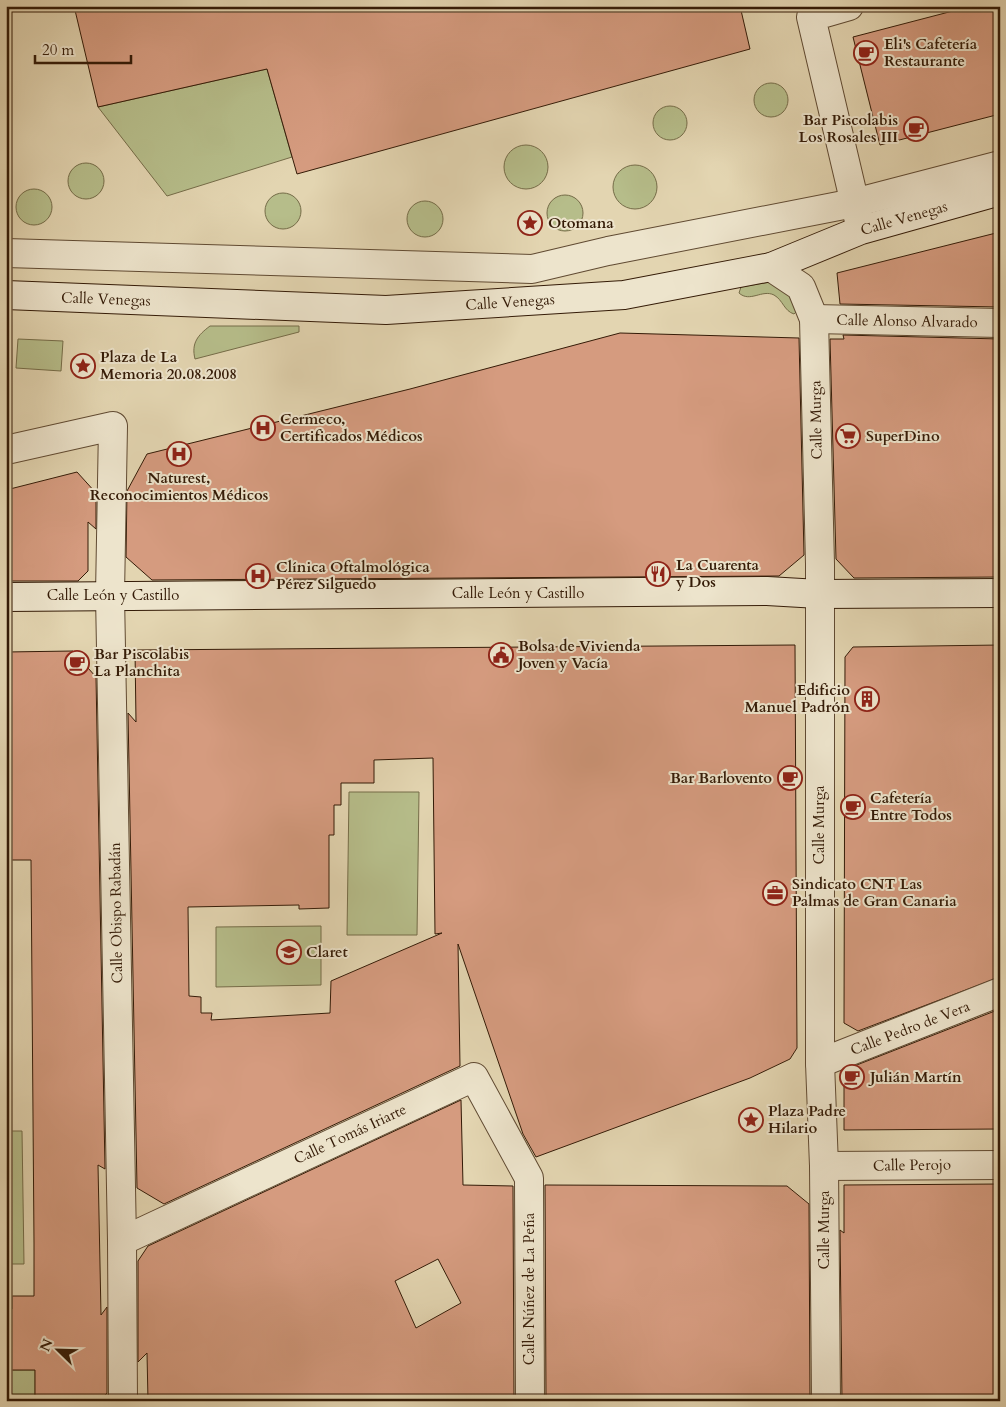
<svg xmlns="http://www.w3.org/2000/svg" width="1006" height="1407" viewBox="0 0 1006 1407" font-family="Cardo,serif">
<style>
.green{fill:#b6bd8a;stroke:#756c48}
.building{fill:#d59b7f;stroke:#341b07;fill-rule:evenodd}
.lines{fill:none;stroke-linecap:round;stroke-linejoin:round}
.street-casing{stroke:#604a32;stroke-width:30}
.secondary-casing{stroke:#341b07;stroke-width:30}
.street{stroke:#ede4cc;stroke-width:28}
.secondary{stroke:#ede4cc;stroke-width:28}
.labels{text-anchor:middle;stroke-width:4;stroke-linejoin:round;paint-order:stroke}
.poi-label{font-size:15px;font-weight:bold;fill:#341b07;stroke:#ede4cc;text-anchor:start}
.street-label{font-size:15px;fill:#341b07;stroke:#ede4cc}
</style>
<rect width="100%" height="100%" fill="#e3d5b1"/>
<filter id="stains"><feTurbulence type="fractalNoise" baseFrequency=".004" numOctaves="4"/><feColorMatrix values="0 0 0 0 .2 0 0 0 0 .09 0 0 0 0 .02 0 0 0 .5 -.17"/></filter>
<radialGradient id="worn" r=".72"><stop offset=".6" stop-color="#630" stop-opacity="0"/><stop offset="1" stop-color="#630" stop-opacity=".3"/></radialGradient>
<g class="green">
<path d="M267,69L292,157L167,196L98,107Z"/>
<circle cx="771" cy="100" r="17"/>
<circle cx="670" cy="123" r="17"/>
<circle cx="526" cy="167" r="22"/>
<circle cx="86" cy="181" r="18"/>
<circle cx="635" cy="187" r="22"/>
<circle cx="34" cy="207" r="18"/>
<circle cx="283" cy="211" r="18"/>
<circle cx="565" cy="213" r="18"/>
<circle cx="425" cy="219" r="18"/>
<path d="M770,282L793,295L798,310L794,314C784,311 783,300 774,295C762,289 750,303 739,293L741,287Z"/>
<path d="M210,326H299V332L195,359C191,343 198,335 210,326Z"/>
<path d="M18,339L63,341L61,371L16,368Z"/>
<path d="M349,792H419L417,935H347Z"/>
<path d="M321,926V985L216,987V927Z"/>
<path d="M6,1131H22L24,1264H6Z"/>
<rect x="6" y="1370" width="29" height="31"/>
</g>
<g class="building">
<path d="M74,6H740L750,49L297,174L267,69L98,107Z"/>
<path d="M972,6H1000V114L880,145L853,37Z"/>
<path d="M1000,232V307L840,304L837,273Z"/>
<path d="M620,333L799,338L804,555L779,576L152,580L126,557L127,491L147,454L410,389Z"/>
<path d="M843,335L1000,339V577L854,578L836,559L830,339H844Z"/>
<path d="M77,472L96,493V529L88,522V571L78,581H6V490Z"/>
<path d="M795,645L797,1048L790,1059L750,1078L536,1157L523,1134L458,944L460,1066L164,1204L137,1188L128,713L136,722L135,650ZM433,758L435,934L442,933L331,981L330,1013L211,1020L212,1013H201V997L189,996L188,907L299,905V909L329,908V835H334V805H341V783H374V760Z"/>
<path d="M1000,645V977L858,1031L844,1023L845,657L853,647Z"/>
<path d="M73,651L96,677L105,1169L98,1165L101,1315L107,1307V1393L100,1401H35V1370H6V1309H12V1296H34V1243L31,860H6V652Z"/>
<path d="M1000,1009V1129L844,1130V1070Z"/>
<path d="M461,1100L463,1185L513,1186L514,1401H148L147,1353L138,1362V1261L148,1246ZM438,1259L461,1303L416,1328L395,1281Z"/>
<path d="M1000,1184V1401H842L840,1230L844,1233V1185Z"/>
<path d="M545,1185L787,1186L809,1204L810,1401H546Z"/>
</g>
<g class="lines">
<defs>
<g id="street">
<path d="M849,6L811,17L859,221"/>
<path d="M6,253L532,269L608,251L854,203L1000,165"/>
<path d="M771,267L801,287L814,319L820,564V1063L824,1166L826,1401"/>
<path d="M814,319L1000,323"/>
<path d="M6,450L113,426L110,595L122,1241L123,1401"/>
<path d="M820,1063L1000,992"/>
<path d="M824,1166L1000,1165"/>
<path d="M122,1241L474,1077L529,1178L530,1401"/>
</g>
<g id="secondary">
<path d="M6,295L386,310L624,295L771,267L861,230L1000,191"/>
<path d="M6,597L767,591L819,594L1000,593"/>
</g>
</defs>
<use href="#street" class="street-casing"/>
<use href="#secondary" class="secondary-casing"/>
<use href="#street" class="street"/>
<use href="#secondary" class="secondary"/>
</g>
<defs>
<symbol id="cafe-ring" viewBox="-11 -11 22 22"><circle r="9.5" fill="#ede4cc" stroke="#8f2418" stroke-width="1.5"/><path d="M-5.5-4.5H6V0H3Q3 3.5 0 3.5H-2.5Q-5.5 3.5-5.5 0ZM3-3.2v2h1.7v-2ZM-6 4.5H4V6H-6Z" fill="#8f2418"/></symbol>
<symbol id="sight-ring" viewBox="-11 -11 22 22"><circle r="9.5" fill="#ede4cc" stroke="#8f2418" stroke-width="1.5"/><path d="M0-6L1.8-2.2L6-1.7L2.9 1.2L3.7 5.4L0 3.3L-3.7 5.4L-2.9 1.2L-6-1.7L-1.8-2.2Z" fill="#8f2418"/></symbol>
<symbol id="hospital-ring" viewBox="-11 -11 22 22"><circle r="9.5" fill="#ede4cc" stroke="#8f2418" stroke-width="1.5"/><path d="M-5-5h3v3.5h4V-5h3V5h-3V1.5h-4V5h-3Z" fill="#8f2418"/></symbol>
<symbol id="supermarket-ring" viewBox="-11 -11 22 22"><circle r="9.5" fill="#ede4cc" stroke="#8f2418" stroke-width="1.5"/><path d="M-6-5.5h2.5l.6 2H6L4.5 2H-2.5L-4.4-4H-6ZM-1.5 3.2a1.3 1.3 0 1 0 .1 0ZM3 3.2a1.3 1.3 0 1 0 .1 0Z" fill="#8f2418"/></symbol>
<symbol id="restaurant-ring" viewBox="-11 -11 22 22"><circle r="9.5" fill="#ede4cc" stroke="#8f2418" stroke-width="1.5"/><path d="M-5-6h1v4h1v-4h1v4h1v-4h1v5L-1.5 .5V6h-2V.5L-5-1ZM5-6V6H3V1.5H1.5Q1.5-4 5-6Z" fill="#8f2418"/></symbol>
<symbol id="civic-ring" viewBox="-11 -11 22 22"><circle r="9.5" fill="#ede4cc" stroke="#8f2418" stroke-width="1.5"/><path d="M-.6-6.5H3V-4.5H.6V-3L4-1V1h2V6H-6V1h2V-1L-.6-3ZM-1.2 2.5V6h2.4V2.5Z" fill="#8f2418"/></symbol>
<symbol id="building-ring" viewBox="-11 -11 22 22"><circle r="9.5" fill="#ede4cc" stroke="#8f2418" stroke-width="1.5"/><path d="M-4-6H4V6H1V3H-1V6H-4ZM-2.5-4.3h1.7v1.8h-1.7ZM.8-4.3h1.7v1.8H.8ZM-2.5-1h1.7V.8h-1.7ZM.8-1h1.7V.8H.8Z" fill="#8f2418"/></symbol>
<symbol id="office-ring" viewBox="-11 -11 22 22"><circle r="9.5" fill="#ede4cc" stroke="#8f2418" stroke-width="1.5"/><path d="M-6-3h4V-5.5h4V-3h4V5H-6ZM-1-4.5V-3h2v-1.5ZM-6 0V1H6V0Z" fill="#8f2418"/></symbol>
<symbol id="school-ring" viewBox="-11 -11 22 22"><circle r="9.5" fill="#ede4cc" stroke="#8f2418" stroke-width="1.5"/><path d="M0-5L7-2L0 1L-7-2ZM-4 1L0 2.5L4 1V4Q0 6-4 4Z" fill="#8f2418"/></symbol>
</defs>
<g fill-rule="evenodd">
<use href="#cafe-ring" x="852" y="39" width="28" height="28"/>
<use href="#cafe-ring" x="902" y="115" width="28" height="28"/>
<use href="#sight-ring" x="516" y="209" width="28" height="28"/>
<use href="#sight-ring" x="69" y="352" width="28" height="28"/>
<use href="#hospital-ring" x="249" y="414" width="28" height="28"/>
<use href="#supermarket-ring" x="834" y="422" width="28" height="28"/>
<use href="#hospital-ring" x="165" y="440" width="28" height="28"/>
<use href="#restaurant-ring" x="644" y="560" width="28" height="28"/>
<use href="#hospital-ring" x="244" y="562" width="28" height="28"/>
<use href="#civic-ring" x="487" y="641" width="28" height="28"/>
<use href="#cafe-ring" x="63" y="649" width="28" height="28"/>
<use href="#building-ring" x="853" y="685" width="28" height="28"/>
<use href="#cafe-ring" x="776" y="764" width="28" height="28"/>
<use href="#cafe-ring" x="839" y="793" width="28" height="28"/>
<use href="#office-ring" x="761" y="879" width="28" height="28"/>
<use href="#school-ring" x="275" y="938" width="28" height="28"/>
<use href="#cafe-ring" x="838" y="1063" width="28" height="28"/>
<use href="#sight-ring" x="737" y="1106" width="28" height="28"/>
</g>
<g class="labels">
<g class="poi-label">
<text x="884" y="49">Eli's Cafetería<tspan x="884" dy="17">Restaurante</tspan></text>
<text x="898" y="125" text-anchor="end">Bar Piscolabis<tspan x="898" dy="17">Los Rosales III</tspan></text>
<text x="548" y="228">Otomana</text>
<text x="100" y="362">Plaza de La<tspan x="100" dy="17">Memoria 20.08.2008</tspan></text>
<text x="280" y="424">Cermeco,<tspan x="280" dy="17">Certificados Médicos</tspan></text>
<text x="866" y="441">SuperDino</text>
<text x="179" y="483" text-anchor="middle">Naturest,<tspan x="179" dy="17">Reconocimientos Médicos</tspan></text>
<text x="676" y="570">La Cuarenta<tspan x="676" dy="17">y Dos</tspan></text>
<text x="276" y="572">Clínica Oftalmológica<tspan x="276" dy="17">Pérez Silguedo</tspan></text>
<text x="518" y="651">Bolsa de Vivienda<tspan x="518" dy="17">Joven y Vacía</tspan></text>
<text x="94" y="659">Bar Piscolabis<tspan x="94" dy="17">La Planchita</tspan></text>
<text x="850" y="695" text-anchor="end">Edificio<tspan x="850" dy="17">Manuel Padrón</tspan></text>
<text x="772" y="783" text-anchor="end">Bar Barlovento</text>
<text x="870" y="803">Cafetería<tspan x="870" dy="17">Entre Todos</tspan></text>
<text x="792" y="889">Sindicato CNT Las<tspan x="792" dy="17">Palmas de Gran Canaria</tspan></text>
<text x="306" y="957">Claret</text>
<text x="870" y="1082">Julián Martín</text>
<text x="768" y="1116">Plaza Padre<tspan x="768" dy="17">Hilario</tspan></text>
</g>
<g class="street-label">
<text transform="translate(904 218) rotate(-16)" y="5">Calle Venegas</text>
<text transform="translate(106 299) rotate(2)" y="5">Calle Venegas</text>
<text transform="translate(510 302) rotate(-4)" y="5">Calle Venegas</text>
<text transform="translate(907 321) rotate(1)" y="5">Calle Alonso Alvarado</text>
<text transform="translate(816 420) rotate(-91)" y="5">Calle Murga</text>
<text x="518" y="598">Calle León y Castillo</text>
<text x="113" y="600">Calle León y Castillo</text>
<text transform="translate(819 825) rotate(-90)" y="5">Calle Murga</text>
<text transform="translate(116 913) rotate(-91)" y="5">Calle Obispo Rabadán</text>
<text transform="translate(910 1028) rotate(-21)" y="5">Calle Pedro de Vera</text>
<text transform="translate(350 1134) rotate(-25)" y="5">Calle Tomás Iriarte</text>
<text transform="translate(912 1165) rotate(-1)" y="5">Calle Perojo</text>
<text transform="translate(824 1230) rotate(-90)" y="5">Calle Murga</text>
<text transform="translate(529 1289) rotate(-90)" y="5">Calle Núñez de La Peña</text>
</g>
</g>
<rect width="1006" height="1407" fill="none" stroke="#e3d5b1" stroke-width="25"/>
<rect x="8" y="8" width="991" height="1392" fill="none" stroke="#341b07" stroke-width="2.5"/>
<rect x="12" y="12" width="981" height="1382" fill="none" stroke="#341b07"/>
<g transform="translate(58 1350) rotate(293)" stroke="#ede4cc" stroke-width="4" paint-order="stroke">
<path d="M0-4L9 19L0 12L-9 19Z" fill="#341b07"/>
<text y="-8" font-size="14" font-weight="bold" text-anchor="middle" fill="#341b07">N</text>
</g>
<path d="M35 55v8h96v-8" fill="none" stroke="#341b07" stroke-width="2.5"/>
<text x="42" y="55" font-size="15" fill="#341b07" stroke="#ede4cc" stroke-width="4" paint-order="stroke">20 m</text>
<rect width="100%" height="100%" filter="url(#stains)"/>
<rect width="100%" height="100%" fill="url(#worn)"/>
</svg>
